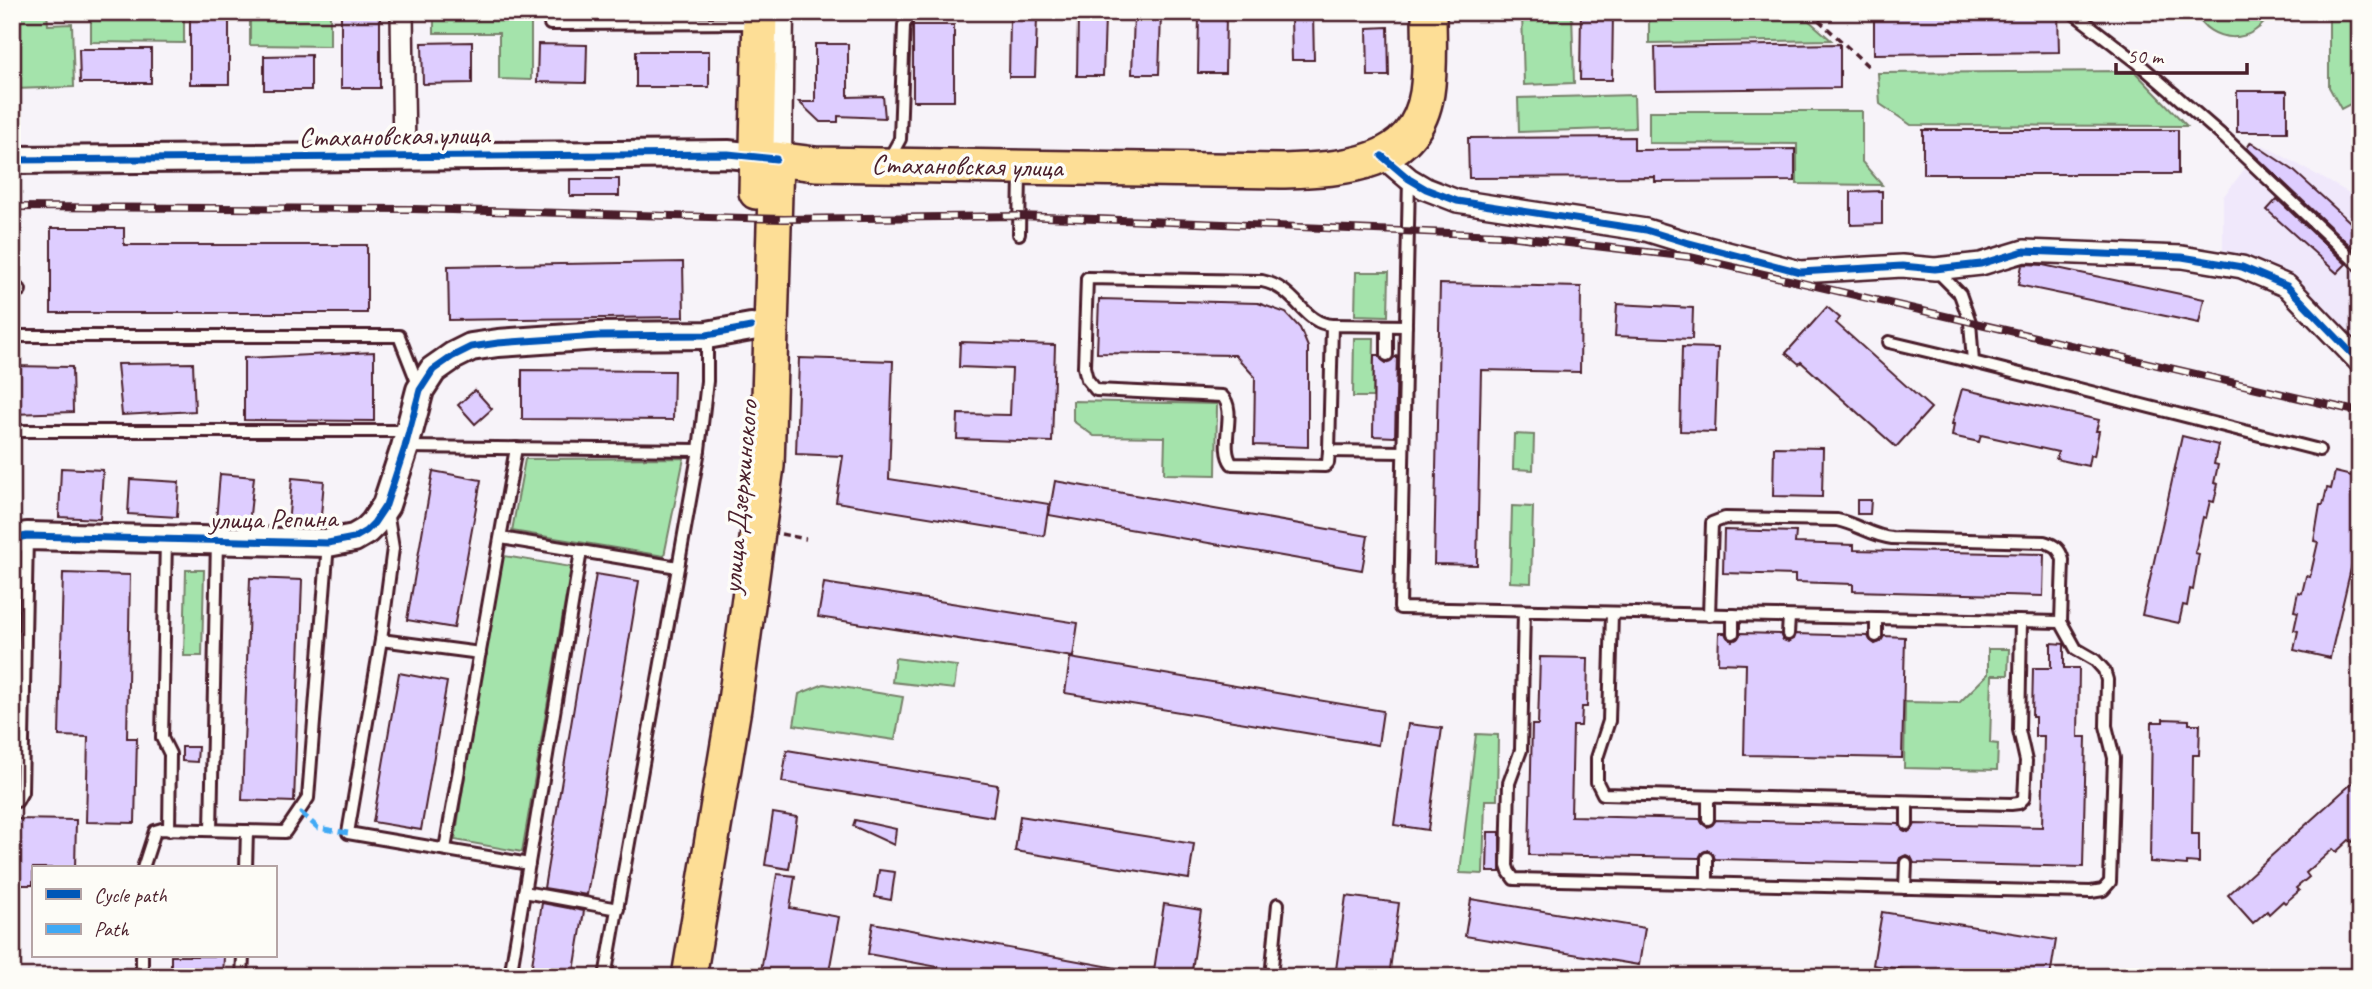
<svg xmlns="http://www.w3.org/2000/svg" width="2372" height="989" viewBox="0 0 2372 989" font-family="Caveat,sans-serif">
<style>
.built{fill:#f0e8fb}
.green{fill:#a4e3ab;stroke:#77816b;stroke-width:2}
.building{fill:#decdff;stroke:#4a1f2b;stroke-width:2}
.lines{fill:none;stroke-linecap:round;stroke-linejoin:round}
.service-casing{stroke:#4a1f2b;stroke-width:16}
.minor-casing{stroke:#4a1f2b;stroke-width:26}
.tertiary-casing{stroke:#4a1f2b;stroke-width:32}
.secondary-casing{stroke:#4a1f2b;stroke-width:35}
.primary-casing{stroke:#4a1f2b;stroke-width:38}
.path{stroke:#4a1f2b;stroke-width:3.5;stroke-dasharray:7 5;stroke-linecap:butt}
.service{stroke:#fdfcf7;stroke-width:10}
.minor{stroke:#fdfcf7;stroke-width:21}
.tertiary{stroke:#fdfcf7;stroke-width:26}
.secondary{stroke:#fdfcf7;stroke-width:30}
.primary{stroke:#fdde96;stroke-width:33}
.rail-casing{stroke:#4a1f2b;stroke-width:8}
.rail{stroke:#fdfcf7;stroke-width:5;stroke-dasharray:16;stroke-linecap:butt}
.quiet{stroke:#3fa9f5;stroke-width:5;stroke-dasharray:10 5;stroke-linecap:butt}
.cycleway-casing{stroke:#fdfcf7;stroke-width:11}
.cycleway{stroke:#0057b8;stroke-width:7}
.labels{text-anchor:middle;stroke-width:7;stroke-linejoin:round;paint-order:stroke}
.street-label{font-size:28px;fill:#4a1f2b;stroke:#fdfcf7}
</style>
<rect width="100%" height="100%" fill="#f7f3f9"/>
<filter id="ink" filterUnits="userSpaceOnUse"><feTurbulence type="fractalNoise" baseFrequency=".0143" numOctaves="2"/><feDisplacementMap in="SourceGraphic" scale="14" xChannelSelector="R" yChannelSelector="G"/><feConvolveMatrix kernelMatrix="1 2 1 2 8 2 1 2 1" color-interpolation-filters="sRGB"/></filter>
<g filter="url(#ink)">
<path class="built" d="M2263,145L2360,199V343L2321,303L2281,270L2223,252V197Z"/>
<g class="green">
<path d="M47,12L48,25L72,24L74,87L14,89L12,13Z"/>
<path d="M91,12H184V43L91,42Z"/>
<path d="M250,12H330V46L250,45Z"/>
<path d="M434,12H531V80L499,79V33H434Z"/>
<path d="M1522,12H1572L1574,83L1524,85Z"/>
<path d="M1649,12H1799L1831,40L1649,43Z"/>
<path d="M2195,12H2270C2256,46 2209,45 2195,12Z"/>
<path d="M2329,12H2360V99L2341,109L2329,87Z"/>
<path d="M2134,71L2187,126L1911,125L1880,104L1878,73Z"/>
<path d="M1634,95L1635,128L1519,132L1518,98Z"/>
<path d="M1649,111H1862V162L1882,185L1797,184V144L1649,143Z"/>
<path d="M1356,272H1389L1388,316L1355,315Z"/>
<path d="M1354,338H1374L1373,397H1353Z"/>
<path d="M1073,401L1217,404L1216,475L1164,474L1165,437L1094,436L1073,421Z"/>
<path d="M1514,434L1534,435L1533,470L1513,469Z"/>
<path d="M684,458L664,556L512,531L525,459Z"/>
<path d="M1512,506L1533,507L1531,583L1510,582Z"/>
<path d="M498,555L571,567L522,852L455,840Z"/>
<path d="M186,570H204L202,656H184Z"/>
<path d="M1988,649H2009L2008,675H1992L1990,743L1998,744L1997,770L1904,768L1905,702L1959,703L1988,674Z"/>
<path d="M895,658L957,666L954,689L892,682Z"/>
<path d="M824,684L903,697L895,740L794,725L799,694Z"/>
<path d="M1476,734L1498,735L1497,800H1485L1483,874L1460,873Z"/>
</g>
<g class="building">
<rect x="190" y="12" width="39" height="72"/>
<rect x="341" y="12" width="39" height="76"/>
<path d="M1581,12H1613L1612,80H1580Z"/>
<path d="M1874,12H2058L2059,52L1874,54Z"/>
<path d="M1313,13L1314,60H1292L1291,14Z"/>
<path d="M1134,14L1161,15L1159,74H1132Z"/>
<path d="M1199,14H1226L1225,73H1198Z"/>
<path d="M1078,16L1105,17L1103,76H1077Z"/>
<path d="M1010,18H1037L1035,77H1009Z"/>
<rect x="913" y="25" width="41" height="76"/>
<path d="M1388,27L1389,76H1368L1367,28Z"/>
<path d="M472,42V83L423,84L422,43Z"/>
<path d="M538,44L587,45L586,83L537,82Z"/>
<path d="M815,44H848V97L883,96L885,118L838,116V122H820L799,102H815Z"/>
<path d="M1840,44V88L1656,90L1655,47Z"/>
<path d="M79,49H151V83H80Z"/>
<rect x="636" y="51" width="73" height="36"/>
<path d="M311,55V90H264V56Z"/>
<rect x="2237" y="91" width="50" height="41"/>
<rect x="1923" y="130" width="255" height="44"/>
<path d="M1634,137V150L1795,149V181L1655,182V177L1469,178L1468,138Z"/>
<path d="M2251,142L2293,170L2360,231V248L2357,252L2247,148Z"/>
<rect x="570" y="179" width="49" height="17"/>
<path d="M1882,191V224L1851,225V192Z"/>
<path d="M2277,199L2346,264L2337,273L2267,210Z"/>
<path d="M51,228H124V245H367V313H51Z"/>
<path d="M683,262L684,317L449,320L448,266Z"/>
<path d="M2026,264L2043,265L2204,299L2199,323L2018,285L2022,265Z"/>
<path d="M1440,284L1581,287L1580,372L1481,370L1477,565L1434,564Z"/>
<path d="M1099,299L1258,303L1286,313L1300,328L1308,347V447L1254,445L1255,377L1235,355L1097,353Z"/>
<path d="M1617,304L1693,308L1692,339L1615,336Z"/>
<path d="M1827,307L1840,318L1836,323L1931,408L1896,447L1801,362L1799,364L1786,353Z"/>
<path d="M960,342L1055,345L1052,442L957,439L958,414L1010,415L1012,369L959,367Z"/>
<path d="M1682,347L1718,348L1715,432L1680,431Z"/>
<path d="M374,352V421L244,420V358Z"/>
<path d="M1374,355H1379L1381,359L1386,363L1397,356L1395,437L1373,436Z"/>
<path d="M799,358L893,361L889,479L1049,504L1044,536L836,502L843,456L796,454Z"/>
<path d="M193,363L195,411L122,415L117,364Z"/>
<path d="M12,366L72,367L73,412L12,414Z"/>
<path d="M522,370L674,371L673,420L522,419Z"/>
<path d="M1962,389L2099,420L2096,431H2099L2094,456L2090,455L2088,466L2056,459L2058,452L1981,435L1979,442L1952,436L1954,424H1952Z"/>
<path d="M475,390L492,409L475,424L458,405Z"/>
<path d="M2182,436L2218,445L2214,464L2218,465L2214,483L2218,484L2214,502L2210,501L2206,518L2203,517L2195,553L2199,554L2193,590L2190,589L2187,606L2183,605L2179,623L2142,615Z"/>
<path d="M1774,447L1823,448L1822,497L1773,496Z"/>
<path d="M61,468L103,470L100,519L59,517Z"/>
<path d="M433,471L481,480L454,628L407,620Z"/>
<path d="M2335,472L2360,478V530L2330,658L2294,650L2298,631L2294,630L2298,612L2294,611L2298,592L2302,593L2306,576L2310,577L2318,542L2314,541L2320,505H2323L2327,488L2331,489Z"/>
<path d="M220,474L254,477L249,524L216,521Z"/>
<path d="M292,478L324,481L320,527L288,526Z"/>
<path d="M130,479L179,482L177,517L128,514Z"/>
<path d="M1055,481L1368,536L1362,570L1049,515Z"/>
<path d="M1857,500H1871L1870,514H1857Z"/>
<path d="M1724,530L1796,532L1795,543L1854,545V550L2044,554L2043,596L1853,591V584L1795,582V575L1723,573Z"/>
<path d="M63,573L130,575L127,738H137L135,823L86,822L88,737L59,736Z"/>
<path d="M596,574L639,581L587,895L544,888Z"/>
<path d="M250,578L302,580L294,802L242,800Z"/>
<path d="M824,583L1078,623L1073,657L818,617Z"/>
<path d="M1719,633H1725L1727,637L1732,641L1737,639L1741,633L1780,634L1783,640L1788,642L1794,639L1796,634L1868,636L1870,640L1875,644L1880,642L1884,636L1905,637L1902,758L1744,755L1746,664L1718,663Z"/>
<path d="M2051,643L2064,644V668H2079L2078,737H2086L2083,867L1914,863L1911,857L1906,855L1900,858L1898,863L1715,859L1713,854L1708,850L1703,852L1699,858L1529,855L1532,725H1538L1540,657L1588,658L1587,707H1582L1581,726H1573L1571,816L1700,819L1702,823L1707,827L1712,825L1716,820L1899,824L1903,830L1908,832L1913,828L1915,824L2042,827L2044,736H2035V717H2032L2033,668H2051Z"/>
<path d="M1070,658L1383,711L1378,745L1065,693Z"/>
<path d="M399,673L447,682L421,830L373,822Z"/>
<path d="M2163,719L2189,720V724H2200L2199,755H2193L2192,834H2199V863L2187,862V865L2150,862L2152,722H2163Z"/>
<path d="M1408,724L1442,728L1428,830L1394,825Z"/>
<path d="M182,747H198L197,762L182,761Z"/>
<path d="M787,750L998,785L993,817L782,782Z"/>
<path d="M2360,776V835L2352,842L2349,840L2336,852L2333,849L2306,873L2309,877L2296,888L2299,891L2285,903L2283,901L2269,914L2267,911L2253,923L2228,895Z"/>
<path d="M773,813L797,817L789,869L765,865Z"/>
<path d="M1020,816L1194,844L1189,879L1015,851Z"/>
<path d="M12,819L76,820L75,868H33V885H12Z"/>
<path d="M855,820L896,829L894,845L853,826Z"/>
<path d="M1488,832H1500V872H1487Z"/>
<path d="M879,870L895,872L891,900L875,897Z"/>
<path d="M777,874L795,876L790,908L839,917L828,977H771L772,972L761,971Z"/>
<path d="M1346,896L1399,903L1389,977H1335Z"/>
<path d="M1471,899L1645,928L1639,965L1465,936Z"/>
<path d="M542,903L584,911L573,977H530Z"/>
<path d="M1164,904L1201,910L1191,977H1153Z"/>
<path d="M1882,912L2056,940L2050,977H1950L1873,965Z"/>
<path d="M873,923L1127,970L1126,977H991L868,954Z"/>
<path d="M171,956H224L223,977H171Z"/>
</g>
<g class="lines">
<defs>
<g id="service">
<path d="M2072,12L2137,62L2226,139L2360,266"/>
<path d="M550,24L757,23"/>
<path d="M889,159L900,139L904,25L911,12"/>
<path d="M1409,179L1400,608C1621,613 1841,618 2061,622L2076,649L2095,660L2104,670L2107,680L2106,726L2114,758L2110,882L2103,890L2091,892L1514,879L1509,872L1507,866L1509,783L1521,750L1524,611"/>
<path d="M1019,234L1020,172"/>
<path d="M1935,269L1960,294L1970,322L1973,362L2319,450"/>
<path d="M12,290H20"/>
<path d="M12,336H399L419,387"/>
<path d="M1889,342L1973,362"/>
<path d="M1387,355V326"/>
<path d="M12,431H410"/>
<path d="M405,447L699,450"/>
<path d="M1329,451L1328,463L1325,466L1232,464C1218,446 1238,411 1222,396L1096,390L1087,379L1084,367L1087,278L1262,281C1297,288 1302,323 1332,325"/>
<path d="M1403,452L1329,451L1332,325L1406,326"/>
<path d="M387,511L393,548L381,640L348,833L529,864"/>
<path d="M501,538L678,567"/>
<path d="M166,539L162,738L170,754L169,830"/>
<path d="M1612,613L1609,721L1597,758V782L1603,794L2011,804L2019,803L2024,798L2026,761L2019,730L2021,622"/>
<path d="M1709,615L1712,523L1725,518L1837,520C1857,524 1872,536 1892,538L2044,542C2055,545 2060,549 2063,560L2061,622"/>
<path d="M1733,633V615"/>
<path d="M1788,634L1789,617"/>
<path d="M1876,636V618"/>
<path d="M381,640L480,653"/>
<path d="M12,802L17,801L22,792L27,536"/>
<path d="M1708,819V798"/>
<path d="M1907,824V802"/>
<path d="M211,830L217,540"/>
<path d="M445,849L516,448"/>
<path d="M143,868L155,831L162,829L285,832L308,798L328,543"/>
<path d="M246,868L247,831"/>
<path d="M1707,884V858"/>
<path d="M1905,888L1906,863"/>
<path d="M524,892L618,909"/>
<path d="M142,977V956"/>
<path d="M242,977L243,956"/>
<path d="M510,977L581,551"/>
<path d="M605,977L699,450L707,381V335"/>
<path d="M1271,977L1278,904"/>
</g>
<g id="minor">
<path d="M402,12L404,156"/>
<path d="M1382,156L1409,179L1426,189L1457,201L1646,230L1685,242L1800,272L1902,266L1935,269L1981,264L2024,251L2182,257L2242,267L2287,286L2360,362"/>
</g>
<g id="tertiary">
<path d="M12,160L728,154L774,159"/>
<path d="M12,539L27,536L328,543L354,538L366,531L374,523L386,505L405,447L420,390L433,370L453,356L471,347L498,343L598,336L707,335L751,327"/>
</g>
<path id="secondary" d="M776,159L778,12"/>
<g id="primary">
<path d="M756,192L760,12"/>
<path d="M689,977L734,708L767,466L776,159L815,164L1281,171C1341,169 1415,168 1427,93C1431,67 1429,39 1429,12"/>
</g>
</defs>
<use href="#service" class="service-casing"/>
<use href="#minor" class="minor-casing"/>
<use href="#tertiary" class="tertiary-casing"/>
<use href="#secondary" class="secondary-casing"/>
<use href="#primary" class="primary-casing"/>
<g class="path">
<path d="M1810,12L1869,67"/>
<path d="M781,534L806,539"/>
</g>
<use href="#service" class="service"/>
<use href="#minor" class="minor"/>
<use href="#tertiary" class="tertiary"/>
<use href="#secondary" class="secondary"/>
<use href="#primary" class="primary"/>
<defs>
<path id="rail" d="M12,207L413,209L784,219L1020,216L1500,235L1690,257L2360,412"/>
</defs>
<use href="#rail" class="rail-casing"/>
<use href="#rail" class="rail"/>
<path class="quiet" d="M300,812L318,828L348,833"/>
<defs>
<g id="cycleway">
<path d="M1382,156L1409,179L1426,189L1457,201L1646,230L1685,242L1800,272L1902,266L1935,269L1981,264L2024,251L2182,257L2242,267L2287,286L2360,362"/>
<path d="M12,160L728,154L776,159"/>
<path d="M12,539L27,536L328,543L354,538L366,531L374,523L386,505L405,447L420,390L433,370L453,356L471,347L498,343L598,336L707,335L751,327"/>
</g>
</defs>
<use href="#cycleway" class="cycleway-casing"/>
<use href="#cycleway" class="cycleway"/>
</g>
</g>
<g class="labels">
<g class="street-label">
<text transform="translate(394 135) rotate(-1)" y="10">Стахановская улица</text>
<text transform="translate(967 165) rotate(1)" y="10">Стахановская улица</text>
<text transform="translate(739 497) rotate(-85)" y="10">улица Дзержинского</text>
<text transform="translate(273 518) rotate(-1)" y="10">улица Репина</text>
</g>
</g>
<rect width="2372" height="989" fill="none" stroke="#fdfcf7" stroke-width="42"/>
<rect x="21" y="21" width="2330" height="947" fill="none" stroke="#4a1f2b" stroke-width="2.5" filter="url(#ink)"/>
<rect x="32" y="866" width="245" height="91" fill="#fdfcf7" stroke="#b5a4a5" stroke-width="2"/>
<rect x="46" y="889" width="35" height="10" fill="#0057b8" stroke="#b5a4a5" stroke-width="2"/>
<text x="94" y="902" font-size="21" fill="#4a1f2b">Cycle path</text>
<rect x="46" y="924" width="35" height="10" fill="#3fa9f5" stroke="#b5a4a5" stroke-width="2"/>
<text x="94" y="936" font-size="21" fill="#4a1f2b">Path</text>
<path d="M2116 63v10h131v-10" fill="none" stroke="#4a1f2b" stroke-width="3.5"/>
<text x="2127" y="63" font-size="21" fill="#4a1f2b" stroke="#fdfcf7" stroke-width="5" paint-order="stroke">50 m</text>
</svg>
